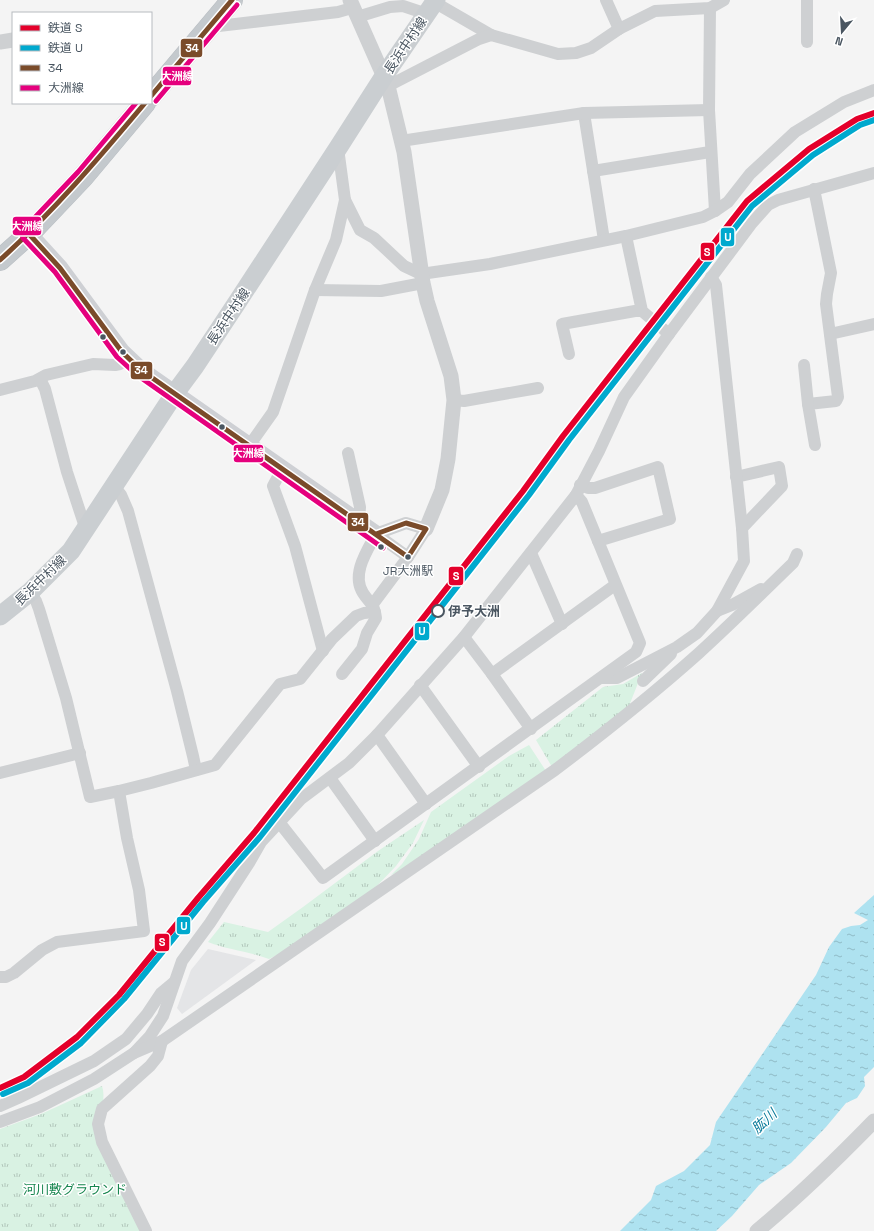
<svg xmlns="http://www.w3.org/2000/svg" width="874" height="1231" viewBox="0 0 874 1231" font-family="'Space Grotesk','Noto Sans JP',sans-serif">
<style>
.airport{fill:#e4e5e7}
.grass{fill:url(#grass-tufts)}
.water{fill:url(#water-ripples)}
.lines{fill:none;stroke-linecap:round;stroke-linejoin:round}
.trunk-casing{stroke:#b9bec3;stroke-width:22}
.minor{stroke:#ced0d2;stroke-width:12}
.tertiary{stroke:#ced0d2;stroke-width:15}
.secondary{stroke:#ced0d4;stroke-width:17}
.primary{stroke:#caced1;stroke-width:19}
.trunk{stroke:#c4c9cd;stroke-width:21}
.bus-1-casing{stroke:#fff;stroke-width:8}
.bus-2-casing{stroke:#fff;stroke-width:8}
.bus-1{stroke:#7a4b2a;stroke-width:5}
.bus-2{stroke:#e5007d;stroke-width:5}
.rail-1-casing{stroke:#fff;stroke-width:9}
.rail-2-casing{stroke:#fff;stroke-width:9}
.rail-1{stroke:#e4002b;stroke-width:6}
.rail-2{stroke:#00a9ce;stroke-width:6}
.bus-dot{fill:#4a5661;stroke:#fff;stroke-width:1.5}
.stop-dot{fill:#fff;stroke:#4a5661;stroke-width:2}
.labels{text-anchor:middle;stroke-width:3;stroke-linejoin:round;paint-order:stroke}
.bus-label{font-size:12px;fill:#4a5661;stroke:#fff}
.street-label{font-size:13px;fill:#4a5661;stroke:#fff}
.stop-label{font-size:13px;font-weight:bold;fill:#4a5661;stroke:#fff;text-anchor:start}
.park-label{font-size:13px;fill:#17864f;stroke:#fff}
.water-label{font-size:14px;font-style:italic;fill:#0c7c9b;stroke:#fff}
.line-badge{stroke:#fff;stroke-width:1.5}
.badge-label{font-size:11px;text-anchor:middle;font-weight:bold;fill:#fff}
</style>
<defs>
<pattern id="grass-tufts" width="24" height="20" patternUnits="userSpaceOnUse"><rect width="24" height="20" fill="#d9f2e3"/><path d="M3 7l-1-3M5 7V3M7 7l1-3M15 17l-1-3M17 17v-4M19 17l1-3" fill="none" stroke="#b2c7bb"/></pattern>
<pattern id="water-ripples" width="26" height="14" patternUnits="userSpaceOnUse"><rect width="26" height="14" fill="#aee2f0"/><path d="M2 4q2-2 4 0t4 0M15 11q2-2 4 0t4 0" fill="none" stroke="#90bac6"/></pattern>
</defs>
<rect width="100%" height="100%" fill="#f4f4f4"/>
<path class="airport" d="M208,949L256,960L182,1014L177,1008L191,970Z"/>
<g class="grass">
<path d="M642,673L629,706L552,767L536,740L603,687L623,684Z"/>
<path d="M529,745L546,771L405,869L391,875L402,864L419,839L431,812L509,756Z"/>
<path d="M424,820L413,843L396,866L374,889L279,954L269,959C248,951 228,950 208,942L224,922L268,932L303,907L378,851Z"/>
<path d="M102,1086C106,1097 101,1113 98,1124L142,1231H0V1129L41,1114Z"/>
</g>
<path class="water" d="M874,895V1067L864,1077L865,1086L857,1098L846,1103L826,1127L791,1163L759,1185L732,1216L716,1231H620L651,1200L656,1186L684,1171L710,1145L716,1122L816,975L829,947L842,929L851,926L860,925L868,920L854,913Z"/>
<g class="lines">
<defs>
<g id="trunk">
<path d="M151,96L232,0"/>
<path d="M0,260L29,234L83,177L145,103"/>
</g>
</defs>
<use href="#trunk" class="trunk-casing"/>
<g class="minor">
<path d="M606,0L619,29"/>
<path d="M434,2L491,35"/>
<path d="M710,8L709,110L715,211"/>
<path d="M357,17L390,7L403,6L427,14"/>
<path d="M210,27L338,12L352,8"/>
<path d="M807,42V0"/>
<path d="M388,86L479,39L491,35L558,54L576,53L591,48L619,29L655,11L710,8L724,0"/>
<path d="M584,113L604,240"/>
<path d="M401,141L584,113L709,110"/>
<path d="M593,171L710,152"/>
<path d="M814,189L831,273L827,294L826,304L838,397L836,401L808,404L815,445"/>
<path d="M345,200L360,230L374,238L404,266L421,274L490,264L626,236L703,217L715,211L728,202L750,174L795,132L844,102L874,90"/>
<path d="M626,236L642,311L669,334"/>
<path d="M315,290L381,291L423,283"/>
<path d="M830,334L874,324"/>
<path d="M569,354L562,324L635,311H642"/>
<path d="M804,365L808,404"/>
<path d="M40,379L45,389L67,472L84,524L87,526"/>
<path d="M0,390L35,381L46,375L93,364L115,365L120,364L128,357"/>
<path d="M454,400L464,401L538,388"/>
<path d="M249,446L273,412L315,290L336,240L345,200L338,148"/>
<path d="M348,453L360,507L359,522"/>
<path d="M282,469L273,486L295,546L323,651"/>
<path d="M736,477L779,467L782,486L742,528"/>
<path d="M580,485L588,488H595L658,467L670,519L598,541"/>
<path d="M114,486L121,495L128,511L177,691L193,756L196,770"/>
<path d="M376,534L408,557"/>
<path d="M531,553L562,624"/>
<path d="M30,592L36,601L39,609L66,698L90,797L119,791"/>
<path d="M717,611L732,605L761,589"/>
<path d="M464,637L492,674L531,729"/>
<path d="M342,674L362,649L367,633L376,618C374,603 370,604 363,593C351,574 367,551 376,534L406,523L426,529L408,557L373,604"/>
<path d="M492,674L615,585"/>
<path d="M601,678H617L677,647L697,633L717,611L744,561L742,528L716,285L711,277"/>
<path d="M643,681L671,654"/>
<path d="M420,685L479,767"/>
<path d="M377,735L426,804"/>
<path d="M0,773L80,753"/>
<path d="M330,778L375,841"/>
<path d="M279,822L323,878L636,652L640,643L582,502L576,495"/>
<path d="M0,977H6L14,973L42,950L57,942L144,931L139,890L127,838L119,791L151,783L215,765L280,684L300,679L332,639L356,616L364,613L375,612"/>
<path d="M134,1053L150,1036L163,1016L182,961L210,923L249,863L261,842L301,799L349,763L377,735L464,637L576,495L599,451L624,397L669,334L752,223L768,205L778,200L874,173"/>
<path d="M0,1106L18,1098L94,1061L126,1039L147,1014L161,993L173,983"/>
<path d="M0,1122L40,1107L94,1079L134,1053L162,1041L555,770C604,733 653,694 699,653C731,624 762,593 793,563L797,554"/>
<path d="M146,1231L102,1142L98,1124L102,1109L150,1066L158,1056L162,1041"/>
</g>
<g class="tertiary">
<path d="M350,0L388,86L404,152L423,283L427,301L451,376L454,400L448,459L442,490L426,529"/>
<path d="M0,42L13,40"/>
<path d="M757,1231C798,1197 837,1159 874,1121"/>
</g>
<path class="secondary" d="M29,234L60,268L122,352L141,370L376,534"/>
<path class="primary" d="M0,616L30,592L71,551L175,393L195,366L238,301L338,148L384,76L436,0"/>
<use href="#trunk" class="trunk"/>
<defs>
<g id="bus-1">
<path d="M151,96L232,0"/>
<path d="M29,234L60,268L122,352L141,370L408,557L426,529L406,523L376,534"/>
<path d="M0,260C53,212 99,158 145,103"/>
</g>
<g id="bus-2">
<path d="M156,101L237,5"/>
<path d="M136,103L78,172L23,230L22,234L23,238L55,272L117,357L137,375L383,548"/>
</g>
</defs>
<use href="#bus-1" class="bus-1-casing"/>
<use href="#bus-2" class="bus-2-casing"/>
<use href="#bus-1" class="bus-1"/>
<use href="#bus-2" class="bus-2"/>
<defs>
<path id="rail-1" d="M0,1088L24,1077L77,1037L119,995L198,898L254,833L523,491L563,436L747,201L809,149L857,119L874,113"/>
<path id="rail-2" d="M3,1094L28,1083L81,1043L124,999L203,902L260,837L529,495L569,440L752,206L813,155L860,125L874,120"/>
</defs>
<use href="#rail-1" class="rail-1-casing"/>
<use href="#rail-2" class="rail-2-casing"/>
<use href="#rail-1" class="rail-1"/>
<use href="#rail-2" class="rail-2"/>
</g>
<g class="bus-dot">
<circle cx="103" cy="337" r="3.5"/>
<circle cx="123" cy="352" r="3.5"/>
<circle cx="222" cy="427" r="3.5"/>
<circle cx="381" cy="547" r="3.5"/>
<circle cx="408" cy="557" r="3.5"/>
</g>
<circle class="stop-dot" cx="438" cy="611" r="6"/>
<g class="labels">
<g class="bus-label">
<text x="408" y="575">JR大洲駅</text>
</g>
<g class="street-label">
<text transform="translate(405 45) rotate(-56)" y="5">長浜中村線</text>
<text transform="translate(228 316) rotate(-56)" y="5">長浜中村線</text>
<text transform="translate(40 580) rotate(-44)" y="5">長浜中村線</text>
</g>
<g class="stop-label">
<text x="448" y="616">伊予大洲</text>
</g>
<g class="park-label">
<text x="75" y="1194">河川敷グラウンド</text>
</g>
<g class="water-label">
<text transform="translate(764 1121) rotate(-43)" y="5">肱川</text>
</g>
</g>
<g class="line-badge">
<rect x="180" y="38" width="23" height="20" rx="4" fill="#7a4b2a"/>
<rect x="162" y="66" width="30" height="20" rx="4" fill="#e5007d"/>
<rect x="12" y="216" width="30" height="20" rx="4" fill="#e5007d"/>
<rect x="720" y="227" width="15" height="20" rx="4" fill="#00a9ce"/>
<rect x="700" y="242" width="15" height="19" rx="4" fill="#e4002b"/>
<rect x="130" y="361" width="23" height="19" rx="4" fill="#7a4b2a"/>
<rect x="233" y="444" width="31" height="19" rx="4" fill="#e5007d"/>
<rect x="347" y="512" width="22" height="20" rx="4" fill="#7a4b2a"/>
<rect x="448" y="566" width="16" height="20" rx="4" fill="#e4002b"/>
<rect x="414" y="622" width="16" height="19" rx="4" fill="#00a9ce"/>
<rect x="176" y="916" width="15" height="19" rx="4" fill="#00a9ce"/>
<rect x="154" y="933" width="16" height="19" rx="4" fill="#e4002b"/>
</g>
<g class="badge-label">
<text x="192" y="52">34</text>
<text x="177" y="80">大洲線</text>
<text x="27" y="230">大洲線</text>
<text x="728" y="241">U</text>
<text x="707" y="256">S</text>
<text x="141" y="374">34</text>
<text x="248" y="457">大洲線</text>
<text x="358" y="526">34</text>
<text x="456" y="580">S</text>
<text x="422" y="635">U</text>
<text x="184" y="930">U</text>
<text x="162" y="946">S</text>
</g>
<rect x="12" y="12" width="140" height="92" fill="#ffffff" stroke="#b7bbc0"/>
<rect x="20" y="25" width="20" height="6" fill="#e4002b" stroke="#b7bbc0"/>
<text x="48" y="32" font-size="12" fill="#4a5661">鉄道 S</text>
<rect x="20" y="45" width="20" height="6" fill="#00a9ce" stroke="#b7bbc0"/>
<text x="48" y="52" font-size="12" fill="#4a5661">鉄道 U</text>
<rect x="20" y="65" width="20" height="6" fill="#7a4b2a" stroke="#b7bbc0"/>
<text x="48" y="72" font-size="12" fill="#4a5661">34</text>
<rect x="20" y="85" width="20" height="6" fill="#e5007d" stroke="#b7bbc0"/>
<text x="48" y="92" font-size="12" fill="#4a5661">大洲線</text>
<g transform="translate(842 32) rotate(198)" stroke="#ffffff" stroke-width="3" paint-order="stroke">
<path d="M0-3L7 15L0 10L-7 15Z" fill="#4a5661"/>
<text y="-6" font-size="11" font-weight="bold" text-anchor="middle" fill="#4a5661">N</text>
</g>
</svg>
